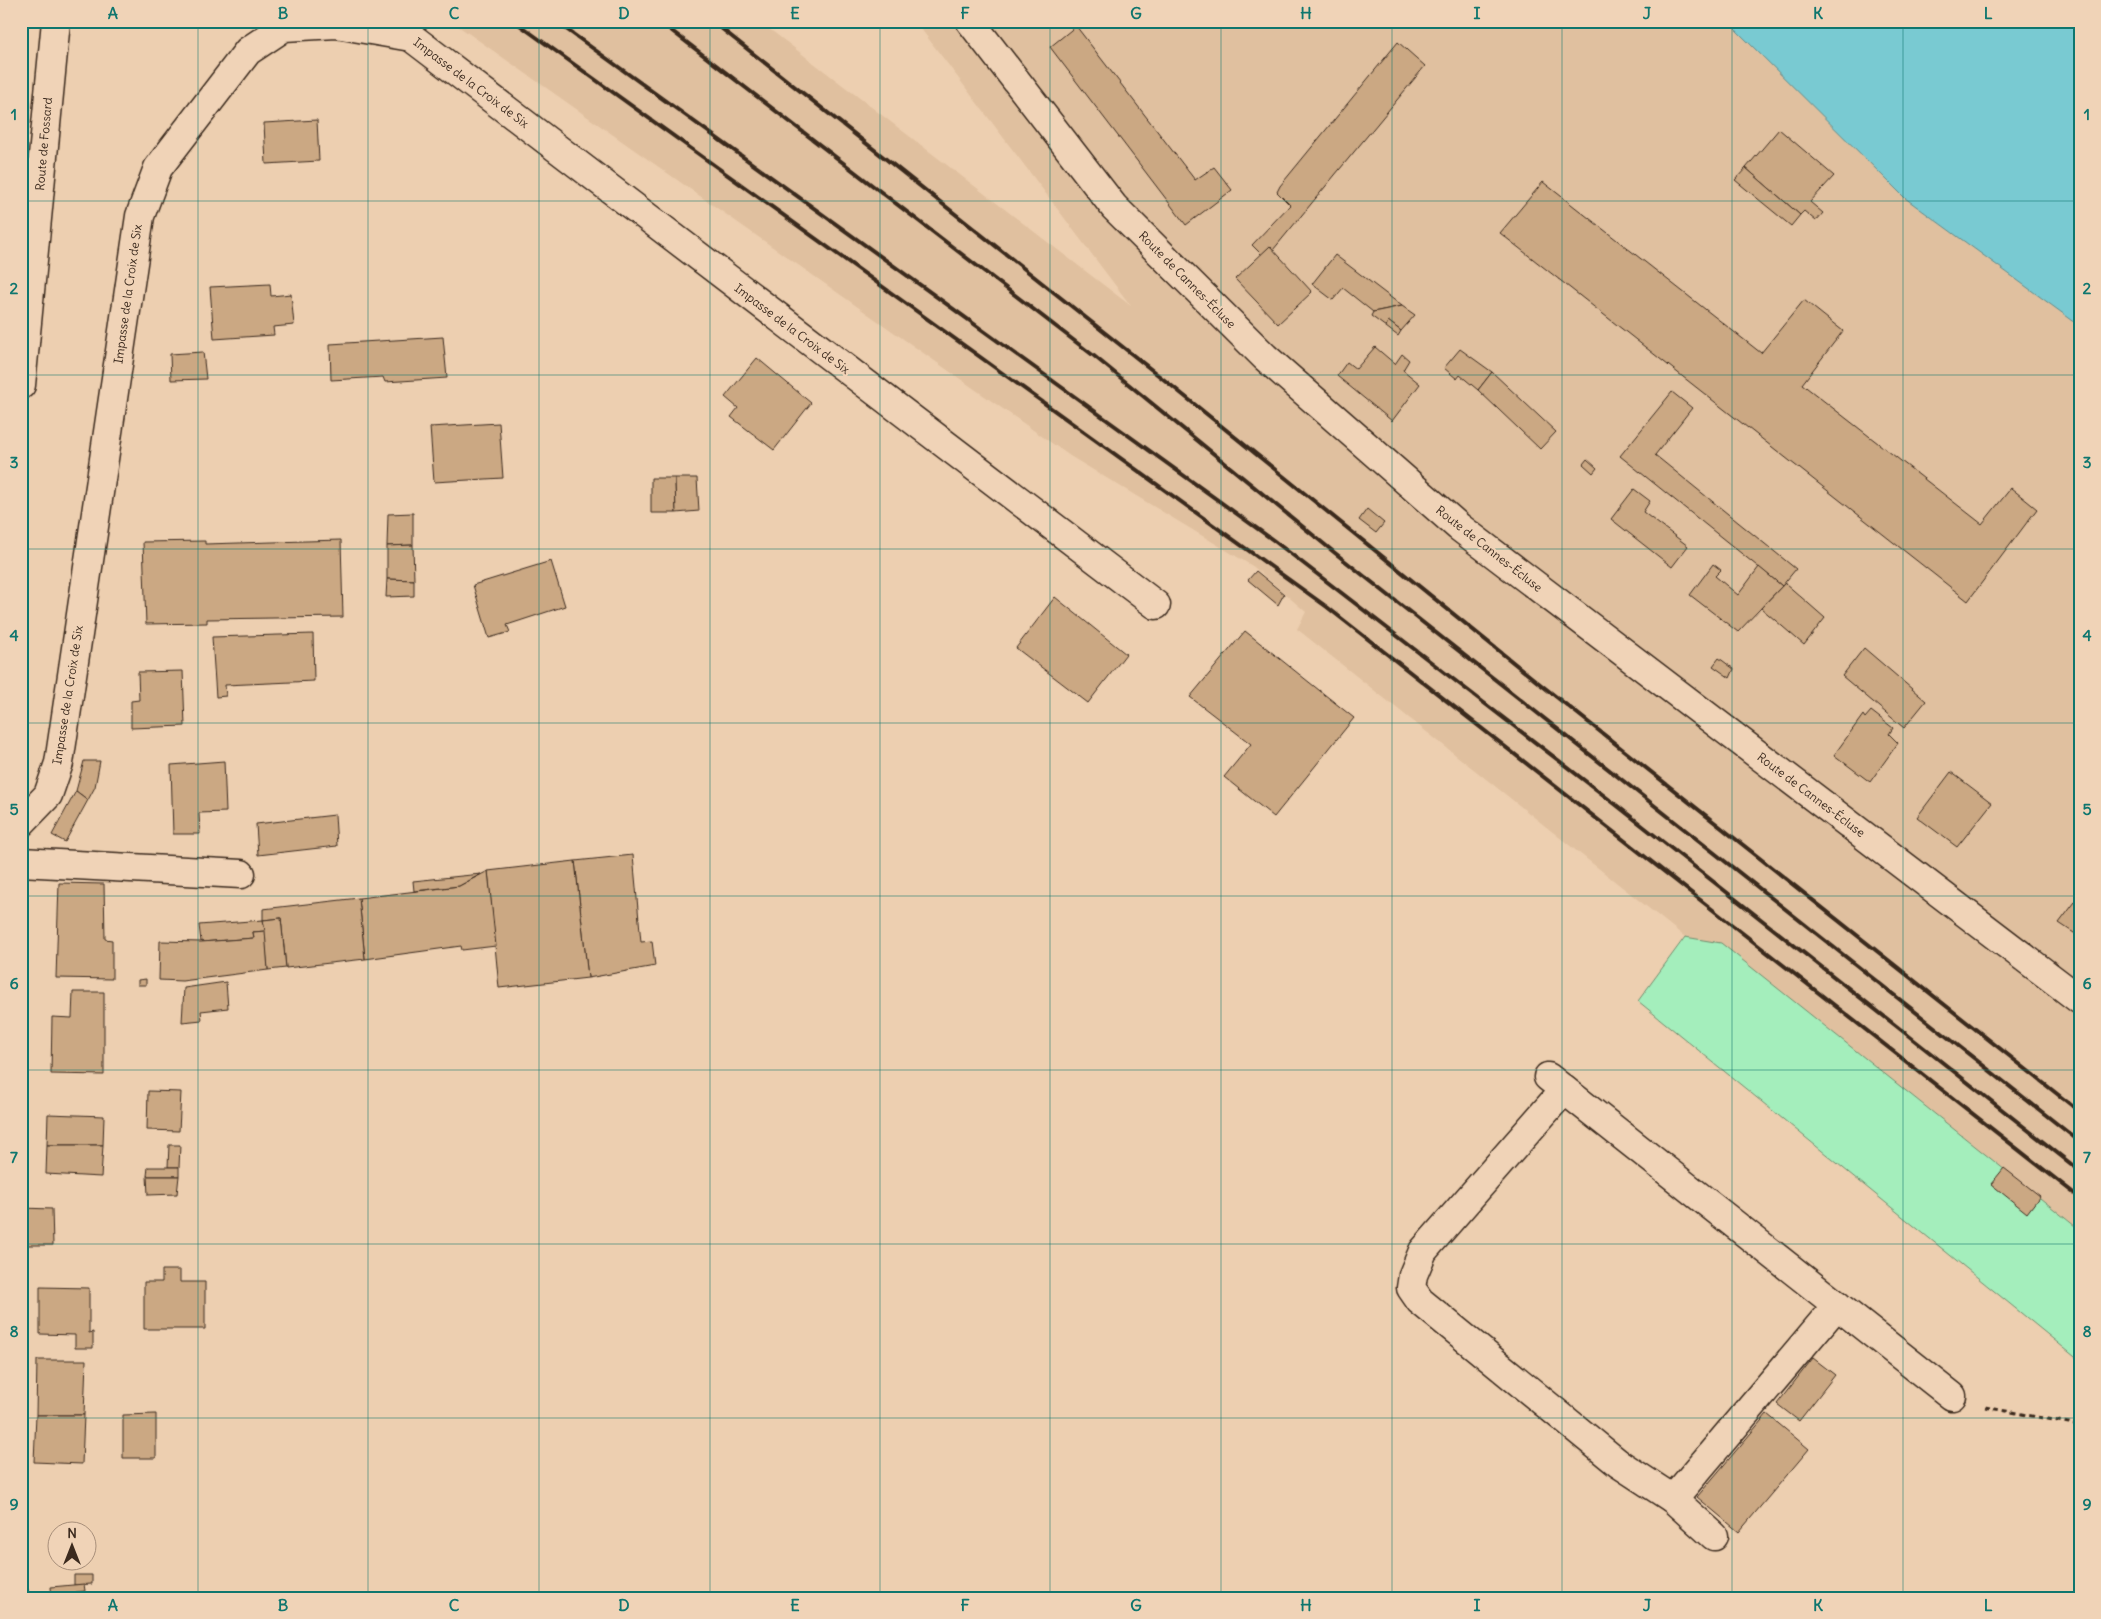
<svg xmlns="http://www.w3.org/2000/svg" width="2101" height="1619" viewBox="0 0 2101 1619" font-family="Delius,sans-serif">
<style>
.built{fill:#e0c09f}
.green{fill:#a4eebc;stroke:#708c6d}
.water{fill:#79cad2;stroke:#608a8a}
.building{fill:#cba883;stroke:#3b2a1e}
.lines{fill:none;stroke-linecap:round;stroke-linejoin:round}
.minor-casing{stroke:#3b2a1e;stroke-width:31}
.major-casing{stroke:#3b2a1e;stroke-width:31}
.path{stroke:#3b2a1e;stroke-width:3;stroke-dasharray:5 4;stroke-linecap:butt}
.minor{stroke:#f0d3b7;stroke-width:28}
.major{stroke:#f0d3b7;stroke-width:28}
.rail{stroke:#3b2a1e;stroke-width:4}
.grid{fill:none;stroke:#0f766e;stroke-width:1;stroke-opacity:0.55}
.labels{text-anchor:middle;stroke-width:4.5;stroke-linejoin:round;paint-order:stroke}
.street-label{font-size:12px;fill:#3b2a1e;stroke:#f0d3b7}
.neatline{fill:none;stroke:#0f766e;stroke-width:2}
.grid-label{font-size:16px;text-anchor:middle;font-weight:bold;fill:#0f766e}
</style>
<rect width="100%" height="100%" fill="#edcfb0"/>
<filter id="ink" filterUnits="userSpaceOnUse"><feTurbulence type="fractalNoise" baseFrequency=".02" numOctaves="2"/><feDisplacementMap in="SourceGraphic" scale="10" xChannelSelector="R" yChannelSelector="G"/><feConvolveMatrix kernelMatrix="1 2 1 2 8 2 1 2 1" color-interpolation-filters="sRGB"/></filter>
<g filter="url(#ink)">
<path class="built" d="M451,21H759L1131,306L915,21H1727L1905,198L2080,326V1230L1721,944L1685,937L1297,629L1306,612L1254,567L1070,456Z"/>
<path class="green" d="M1685,937L1721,943L2080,1230V1361L1638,1001Z"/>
<path class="water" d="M1727,21H2080V326L1905,198Z"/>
<g class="building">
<path d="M1076,26L1195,180L1214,167L1232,190L1186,225L1050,47Z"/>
<path d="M1398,42L1425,66L1273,250L1270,246L1262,255L1252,245L1290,205L1277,192L1280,186Z"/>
<path d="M317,120L319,161L266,164L264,123Z"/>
<path d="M1779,129L1834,176L1810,202L1823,213L1816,221L1804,211L1800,215L1746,168Z"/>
<path d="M1746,168L1800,215L1791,226L1735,180Z"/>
<path d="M1543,182L1761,353L1804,300L1843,331L1802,384L1982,524L2011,488L2037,509L1968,601L1500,233Z"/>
<path d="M1270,246L1312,292L1278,324L1235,279Z"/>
<path d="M1335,255L1402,306L1373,312L1343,288L1333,300L1312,284Z"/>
<path d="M270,284L271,296L291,294L294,325L273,327L274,335L214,339L210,287Z"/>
<path d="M1402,306L1415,315L1401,331L1388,321L1386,327L1371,316L1373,312Z"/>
<path d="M1388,321L1401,331L1398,336L1386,327Z"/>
<path d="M443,337L447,378L385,382L383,377L331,380L330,344Z"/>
<path d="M1375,347L1395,364L1402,354L1409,360L1403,370L1420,384L1392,421L1337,376L1347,362L1356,369Z"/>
<path d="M1460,349L1492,372L1478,390L1460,375L1457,379L1444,368Z"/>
<path d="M203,352L206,379L171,380L170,354Z"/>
<path d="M757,358L811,403L774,450L731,417L738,408L725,397Z"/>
<path d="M1492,372L1556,432L1540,449L1478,390Z"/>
<path d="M1672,392L1692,408L1655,455L1796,569L1782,586L1620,456Z"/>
<path d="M499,423L503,478L434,482L430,427Z"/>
<path d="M1587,459L1597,468L1593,473L1583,464Z"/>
<path d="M651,478H675L676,513H651Z"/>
<path d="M675,478H697L699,511L676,513Z"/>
<path d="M1634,489L1650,501L1643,512L1688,546L1672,567L1611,519Z"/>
<path d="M1367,509L1384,523L1376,533L1359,520Z"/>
<path d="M413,513V545L387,546L388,514Z"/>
<path d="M341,540L343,617L207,619V623L146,624L143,542L205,541V544Z"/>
<path d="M413,545L414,580L387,579V546Z"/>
<path d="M551,561L565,606L507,625L510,632L489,638L473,585Z"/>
<path d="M1713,564L1721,570L1715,576L1738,595L1759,567L1782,586L1738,632L1690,595Z"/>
<path d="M1256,571L1284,594L1278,605L1248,580Z"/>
<path d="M387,579L414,580V596L386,597Z"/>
<path d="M1785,583L1825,618L1804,645L1761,608Z"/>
<path d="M1055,597L1126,654L1088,703L1016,648Z"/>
<path d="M1245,631L1354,718L1274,817L1224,777L1251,744L1190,697Z"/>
<path d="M313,634L314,681L225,685L226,696L216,697L212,637Z"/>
<path d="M1864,648L1926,701L1904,728L1842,676Z"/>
<path d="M1719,658L1734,669L1730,678L1713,666Z"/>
<path d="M183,671L185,726L131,728V701L139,700L138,672Z"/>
<path d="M1871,711L1893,728L1889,734L1898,743L1870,782L1834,755L1863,715L1865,718Z"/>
<path d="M84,761H100L95,787L88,800L76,791Z"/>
<path d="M224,761L226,812L199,813L200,834H173L171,765Z"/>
<path d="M1951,772L1992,803L1957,847L1917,817Z"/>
<path d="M76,791L88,800L65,842L52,835Z"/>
<path d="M335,815L337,846L258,855L256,824Z"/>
<path d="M633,855L641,942L652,941L655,966L588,978L575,861Z"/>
<path d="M575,861L588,978L499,988L488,871Z"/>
<path d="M488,871L496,946L462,950L461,946L365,959L359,898L459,886Z"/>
<path d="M481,874L459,886L414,891L413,881Z"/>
<path d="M59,883L104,884L105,939L112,940V979L56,978Z"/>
<path d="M359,898L365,959L286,968L281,918L263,920V909Z"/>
<path d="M2078,898L2080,900V931L2077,935L2059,923Z"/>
<path d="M281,918L286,968L268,970L263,920Z"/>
<path d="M263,920L265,931L253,932L254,938L201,942L199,925Z"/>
<path d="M265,931L268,970L182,981L159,980L160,941L201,942L254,938L253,932Z"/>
<path d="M146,979V985H138V980Z"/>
<path d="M226,982L228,1008L201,1011L202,1020L182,1022L184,988Z"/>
<path d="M73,992H104V1075L51,1074L52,1017L72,1018Z"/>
<path d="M148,1091L181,1092L179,1131L147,1130Z"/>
<path d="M48,1114L104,1116L103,1145H47Z"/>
<path d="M47,1145H103L101,1177L46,1174Z"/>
<path d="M169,1145H180L179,1167H168Z"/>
<path d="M148,1167H179V1176H147Z"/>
<path d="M2004,1168L2040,1196L2027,1213L1991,1184Z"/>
<path d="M147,1176H179L177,1194L148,1195Z"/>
<path d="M21,1208L52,1209L53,1245H21Z"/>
<path d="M162,1270H180V1282H205V1329H144V1282H162Z"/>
<path d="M40,1287L89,1288V1333L93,1332V1348H75V1335L40,1334Z"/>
<path d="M1813,1358L1835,1375L1799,1421L1777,1404Z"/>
<path d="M37,1360H86L84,1415H36Z"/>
<path d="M156,1414V1458H123V1415Z"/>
<path d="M1767,1414L1809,1449L1739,1532L1697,1497Z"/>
<path d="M36,1415H84L82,1464L34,1462Z"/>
<path d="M74,1575H92V1584L74,1585Z"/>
<path d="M84,1584L85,1591L76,1592L77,1598H52L51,1587Z"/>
<path d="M28,1589V1598H21V1590Z"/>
</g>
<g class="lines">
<defs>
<g id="minor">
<path d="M970,21L1114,207L1265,357L1459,527L2080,1000"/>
<path d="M21,823L48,795L59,763L140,216L158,168L248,51L284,27L336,24L411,37L1156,605"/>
<path d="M21,862L241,874"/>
<path d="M1548,1077L1952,1396"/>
<path d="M1564,1090L1423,1251L1413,1275L1411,1288L1420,1301L1618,1463L1673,1499L1714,1536"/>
<path d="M1673,1499L1837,1305"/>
</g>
<path id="major" d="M21,385L56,21"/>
</defs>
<use href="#minor" class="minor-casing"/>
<use href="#major" class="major-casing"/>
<path class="path" d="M1985,1407L2069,1423L2080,1427"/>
<use href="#minor" class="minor"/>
<use href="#major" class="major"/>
<g class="rail">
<path d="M514,21L1327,607L2080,1198"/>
<path d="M555,21L1273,540L1615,804L2080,1171"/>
<path d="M659,21L1094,356L1335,553L2080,1142"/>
<path d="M712,21L1172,386L1535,680L2080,1112"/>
</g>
</g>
</g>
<path class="grid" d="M198,21V1598M368,21V1598M539,21V1598M710,21V1598M880,21V1598M1050,21V1598M1221,21V1598M1392,21V1598M1562,21V1598M1732,21V1598M1903,21V1598M21,201H2080M21,375H2080M21,549H2080M21,723H2080M21,896H2080M21,1070H2080M21,1244H2080M21,1418H2080"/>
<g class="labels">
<g class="street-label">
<text transform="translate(471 83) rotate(37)" y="4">Impasse de la Croix de Six</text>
<text transform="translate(44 144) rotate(-85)" y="4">Route de Fossard</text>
<text transform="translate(1187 280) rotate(45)" y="4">Route de Cannes-Écluse</text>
<text transform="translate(128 294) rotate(-82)" y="4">Impasse de la Croix de Six</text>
<text transform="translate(792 329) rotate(37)" y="4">Impasse de la Croix de Six</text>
<text transform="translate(1489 549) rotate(38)" y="4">Route de Cannes-Écluse</text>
<text transform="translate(68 695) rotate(-81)" y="4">Impasse de la Croix de Six</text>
<text transform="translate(1811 795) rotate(37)" y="4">Route de Cannes-Écluse</text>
</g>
</g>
<rect width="2101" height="1619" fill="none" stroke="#f0d3b7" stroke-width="55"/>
<g transform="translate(72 1546)"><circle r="24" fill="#f0d3b7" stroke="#a88f7a"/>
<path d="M0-4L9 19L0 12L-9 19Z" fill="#3b2a1e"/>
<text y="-8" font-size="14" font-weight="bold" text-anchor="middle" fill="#3b2a1e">N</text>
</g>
<rect x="28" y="28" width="2046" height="1564" class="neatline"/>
<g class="grid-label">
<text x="113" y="19">A</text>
<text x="283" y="19">B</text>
<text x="454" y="19">C</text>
<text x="624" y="19">D</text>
<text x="795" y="19">E</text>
<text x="965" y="19">F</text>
<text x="1136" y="19">G</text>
<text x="1306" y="19">H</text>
<text x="1477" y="19">I</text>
<text x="1647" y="19">J</text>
<text x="1818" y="19">K</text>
<text x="1988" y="19">L</text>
<text x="14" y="120">1</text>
<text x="2087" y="120">1</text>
<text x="14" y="294">2</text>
<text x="2087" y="294">2</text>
<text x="14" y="468">3</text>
<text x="2087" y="468">3</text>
<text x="14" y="641">4</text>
<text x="2087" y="641">4</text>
<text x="14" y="815">5</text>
<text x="2087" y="815">5</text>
<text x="14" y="989">6</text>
<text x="2087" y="989">6</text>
<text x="14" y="1163">7</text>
<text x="2087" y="1163">7</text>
<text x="14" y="1337">8</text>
<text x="2087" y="1337">8</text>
<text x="14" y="1510">9</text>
<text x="2087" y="1510">9</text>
<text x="113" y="1611">A</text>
<text x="283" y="1611">B</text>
<text x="454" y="1611">C</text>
<text x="624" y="1611">D</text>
<text x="795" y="1611">E</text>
<text x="965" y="1611">F</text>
<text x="1136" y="1611">G</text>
<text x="1306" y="1611">H</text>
<text x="1477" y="1611">I</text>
<text x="1647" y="1611">J</text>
<text x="1818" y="1611">K</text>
<text x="1988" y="1611">L</text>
</g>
</svg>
